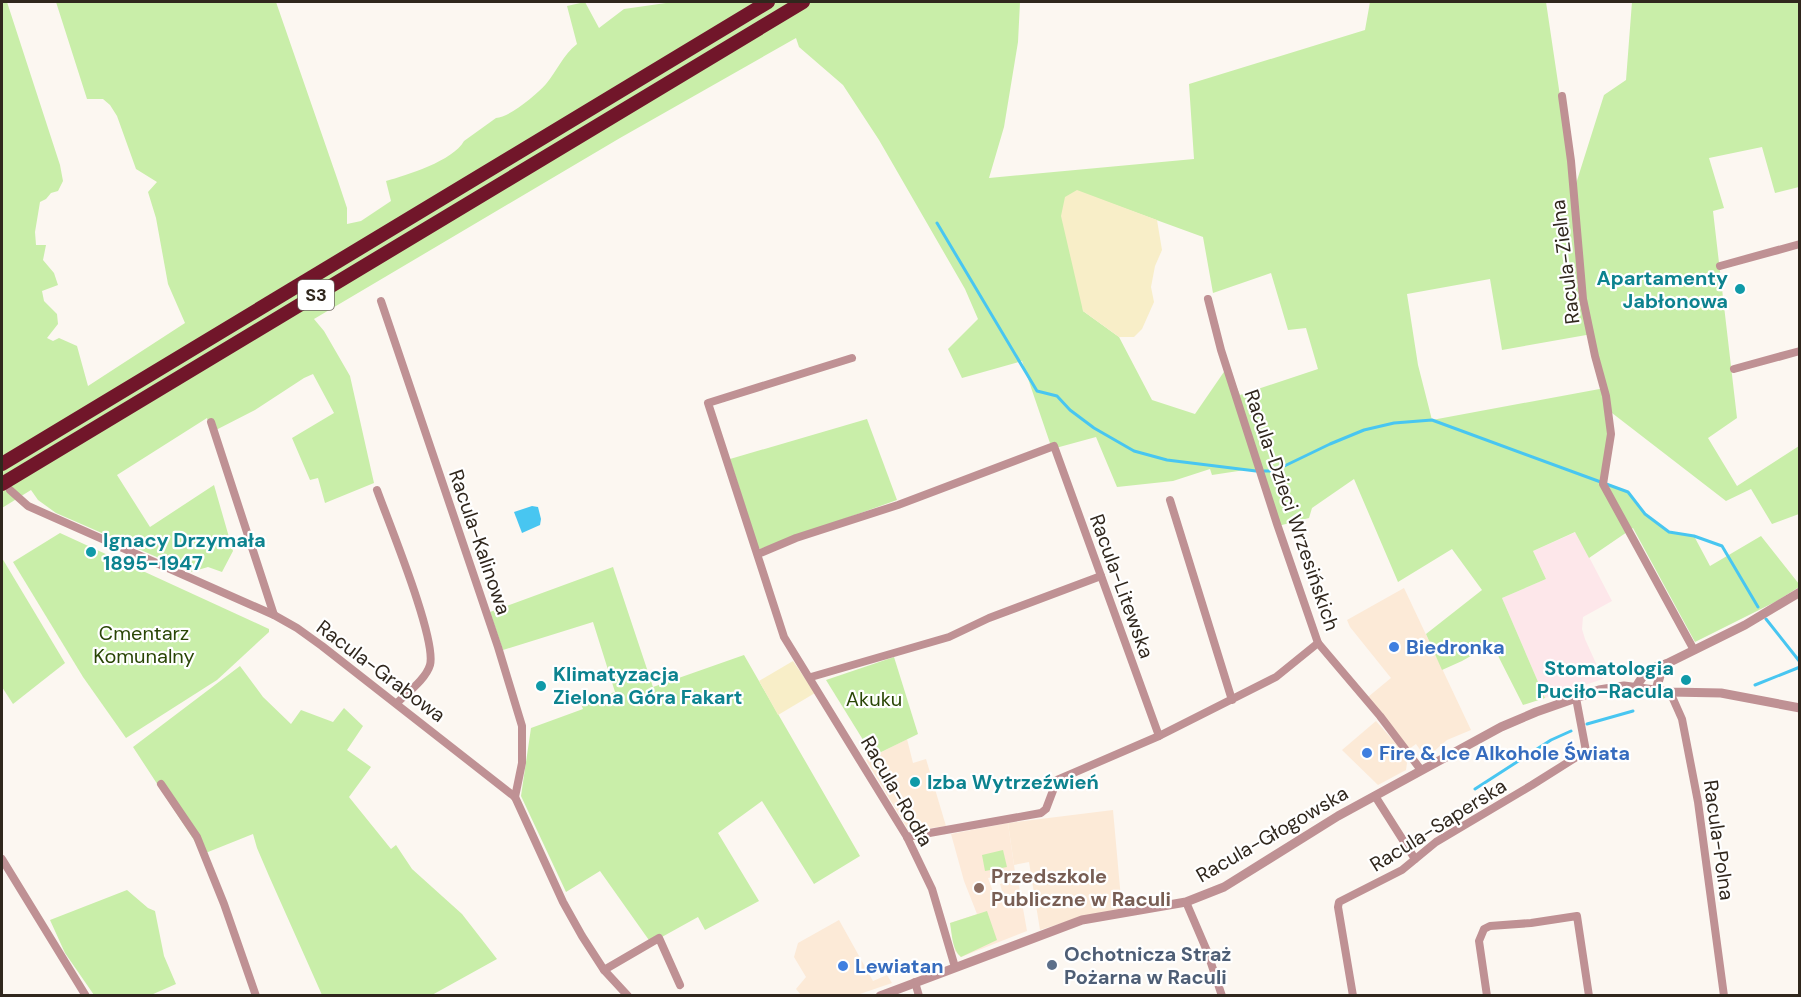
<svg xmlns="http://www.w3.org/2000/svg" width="1801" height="997" viewBox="0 0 1801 997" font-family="'DM Sans',sans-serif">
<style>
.built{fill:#fcead7}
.industrial{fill:#fde7ea}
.education{fill:#fdead9}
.green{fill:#c9eea9;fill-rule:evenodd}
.sand{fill:#f8eec8}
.water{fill:#48c6f1}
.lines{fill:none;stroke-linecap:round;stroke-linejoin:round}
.stream{stroke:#48c6f1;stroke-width:3}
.minor{stroke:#bf9194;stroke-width:8}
.tertiary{stroke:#bf9194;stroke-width:9}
.motorway{stroke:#71162a;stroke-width:14}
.culture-dot{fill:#0f9aa8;stroke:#fff;stroke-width:2}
.shop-dot{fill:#3f7fe0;stroke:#fff;stroke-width:2}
.education-dot{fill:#8d6e63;stroke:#fff;stroke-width:2}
.service-dot{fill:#5c6f8a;stroke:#fff;stroke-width:2}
.labels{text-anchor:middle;stroke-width:4.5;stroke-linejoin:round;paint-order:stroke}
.shield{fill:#fff;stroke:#6e6861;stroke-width:1.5}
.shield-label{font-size:18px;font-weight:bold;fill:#30271d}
.street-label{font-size:20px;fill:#30271d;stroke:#fff}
.culture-label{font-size:20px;font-weight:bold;fill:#0d838f;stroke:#fff;text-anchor:start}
.park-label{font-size:20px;fill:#2a4606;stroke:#fff}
.shop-label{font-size:20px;font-weight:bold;fill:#366cbe;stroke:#fff;text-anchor:start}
.education-label{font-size:20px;font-weight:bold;fill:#785e54;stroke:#fff;text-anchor:start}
.service-label{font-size:20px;font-weight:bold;fill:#4e5e75;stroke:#fff;text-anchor:start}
</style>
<rect width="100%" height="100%" fill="#fcf7f1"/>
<g class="built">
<path d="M1404,588L1471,730L1447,740L1426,758L1416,744L1409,749L1368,697L1391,678L1350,627L1347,620Z"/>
<path d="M1376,721L1398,746L1407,763L1406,770L1378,785L1342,750Z"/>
<path d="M907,739L913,763L926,759L946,826L909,831L866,760Z"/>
<path d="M1113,810L1122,910L1069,921L1040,930L1029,862L1014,865L1008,823Z"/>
<path d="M839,920L873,981L887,975L892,983L857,995H801L796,989L806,977L794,957L798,943Z"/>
</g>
<path class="industrial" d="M1576,532L1612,601L1583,617L1582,629L1585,639L1603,679L1545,698L1502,598L1546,579L1533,551Z"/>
<path class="education" d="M1008,823L1015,872L988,878L994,894L1002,891L1000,884L1018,880L1027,931L961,957L955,951L950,923L977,914L964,881L951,834Z"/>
<g class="green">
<path d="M2,2H7L60,165L63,181L58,191L51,193L46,199L40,202L35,232L36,245H46L43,260L54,273L58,285L42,291L44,301L57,314L58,324L47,338L53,341L59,338L77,346L88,386L185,323L168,284L156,218L148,192L157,182L136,169L117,116L110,105L103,99H87L56,2H276L338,181L347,208V224L361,221L391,201L386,181C407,175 453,161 464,141L496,118C510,117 536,95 546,84C557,71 563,55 577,44L567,6L585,2L599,28L624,9L673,2H1020L1018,42L1004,127L989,178L1194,159L1189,84L1365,30L1370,2H1546L1574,190L1604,95L1626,80L1632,2H1799V187L1775,193L1762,147L1709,158L1724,208L1713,211L1737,418L1708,438L1737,486L1799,446V514L1772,524L1751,489L1726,501L1612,413L1605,482L1628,492L1645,514L1669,532L1694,536L1710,566L1761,536L1799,584V587L1775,602L1695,642L1633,528L1589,558L1575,532L1533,551L1546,579L1502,598L1545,698L1523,705L1492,644L1462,661L1442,670L1426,634L1482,590L1452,549L1398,582L1354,479L1312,508L1309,518L1278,526L1261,471L1245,470L1212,475L1210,469L1173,481L1117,487L1096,437L1052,449L1022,361L962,378L948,349L978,319L965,289L879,140L843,85L799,47L796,38L620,138L314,319L324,331L350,376L374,483L325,503L318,478L310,480L292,438L334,413L313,374L304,378L255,410L212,432L207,418L117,475L150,527L214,485L233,551L222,572L208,567L191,572L56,513L38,500L31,490L2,508ZM1077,191L1203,237L1213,293L1271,273L1288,330L1306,328L1318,369L1240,395L1228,366L1195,414L1152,400L1119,337L1083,311ZM1490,279L1502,350L1592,334L1605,388L1432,420L1418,365L1407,294Z"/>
<path d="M867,419L897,500L760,549L758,547L730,459Z"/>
<path d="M60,533L269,629V632L217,680L126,738L83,677L13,562Z"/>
<path d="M2,558L65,663L13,704L2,687Z"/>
<path d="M613,567L653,687L744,655L860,856L814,884L762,801L718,833L759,901L705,930L698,917L651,943L600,871L566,892L521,796L531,728L583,709L580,702L615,692L593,622L503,650L490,612Z"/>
<path d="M894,657L918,734L873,756L826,680Z"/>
<path d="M240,666L263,697L291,724L301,710L333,722L344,708L363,726L347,750L371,767L349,797L391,849L396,845L412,869L462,914L497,959L432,995H322L269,876L257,848L253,834L203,854L133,747Z"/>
<path d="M1003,850L1007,867L985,871L982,855Z"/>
<path d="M127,890L148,908L155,911L164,956L176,984L151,995H94L65,953L50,920Z"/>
<path d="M987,911L997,940L961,957C952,950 952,934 950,923Z"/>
</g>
<g class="sand">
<path d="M1077,190L1157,220L1162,250L1155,266L1151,287L1154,302L1142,329L1134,337H1119L1083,311L1061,216L1065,197Z"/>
<path d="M793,661L815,693L778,715L759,681Z"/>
</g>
<path class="water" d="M532,506L538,507L541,519L540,525L522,533L514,512Z"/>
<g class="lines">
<g class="stream">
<path d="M937,223L1037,391L1057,396L1070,410L1094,428L1134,451L1167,460L1256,471"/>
<path d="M1264,471H1274L1330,444L1364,430L1394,423L1432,420L1628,492L1645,514L1669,532L1694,536L1722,546L1758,607"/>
<path d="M1766,619L1800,662"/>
<path d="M1755,685L1800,667"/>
<path d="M1587,724L1633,711"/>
<path d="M1475,789L1551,740L1571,731"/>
</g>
<g class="minor">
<path d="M1562,96L1571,161L1583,299L1595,356L1606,396L1611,434L1603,484L1694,650"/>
<path d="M1720,266L1800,244"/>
<path d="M1208,299L1221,350L1277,524L1318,643L1380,716L1421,770"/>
<path d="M381,301L498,647L522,726V763L515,797"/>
<path d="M852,358L708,403L784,637L907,837L932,889L955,967"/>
<path d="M1734,369L1800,351"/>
<path d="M211,422L274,615"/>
<path d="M10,490L28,506L274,615L297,628L322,646L515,797L563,902L582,936L604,970L628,996"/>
<path d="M377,490C388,521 437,639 430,665C426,679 407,693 397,703"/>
<path d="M1170,500L1232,700"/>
<path d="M758,554L796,538L898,505L1054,446L1159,736"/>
<path d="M811,677L949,637L989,618L1101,576"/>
<path d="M1670,692L1682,719L1698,802L1724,996"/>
<path d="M161,784L197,837L224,904L256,996"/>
<path d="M1375,796L1415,859"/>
<path d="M907,837L1041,813L1046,809L1057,780L1159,736L1276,677L1318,643"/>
<path d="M2,859L86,996"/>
<path d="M1186,902L1207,951L1222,996"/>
<path d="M604,970L659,938L680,985"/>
<path d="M915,982L919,996"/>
<path d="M1353,996L1338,907L1339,902L1402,870L1436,842L1532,785L1586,751L1576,698"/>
<path d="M1487,996L1479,941L1484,929L1490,926L1531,923L1577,916L1589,996"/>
</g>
<g class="tertiary">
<path d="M1636,687C1644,673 1651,667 1666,664L1745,625L1800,592"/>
<path d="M1656,690L1661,672L1666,664"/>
<path d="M880,996L1082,920L1186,902L1224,887L1338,816L1501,727L1536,712L1599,690L1624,686L1670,692L1721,693L1800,708"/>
</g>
<g class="motorway">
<path d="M2,464L768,2"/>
<path d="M2,484L803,2"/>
</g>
</g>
<g class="culture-dot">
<circle cx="1740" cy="289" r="6"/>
<circle cx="91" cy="552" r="6"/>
<circle cx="1686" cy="680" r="6"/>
<circle cx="541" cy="686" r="6"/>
<circle cx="915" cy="782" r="6"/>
</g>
<g class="shop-dot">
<circle cx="1394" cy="647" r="6"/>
<circle cx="1367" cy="753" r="6"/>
<circle cx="843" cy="966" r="6"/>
</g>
<circle class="education-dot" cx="979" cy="888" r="6"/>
<circle class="service-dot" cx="1052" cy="965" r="6"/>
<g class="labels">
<rect class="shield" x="298" y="280" width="36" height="30" rx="4.5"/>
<g class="shield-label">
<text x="316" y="301">S3</text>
</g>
<g class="street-label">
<text transform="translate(1565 262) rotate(-97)" y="7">Racula-Zielna</text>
<text transform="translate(1292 510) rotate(71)" y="7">Racula-Dzieci Wrzesińskich</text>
<text transform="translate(480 542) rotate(71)" y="7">Racula-Kalinowa</text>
<text transform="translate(1122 586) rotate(70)" y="7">Racula-Litewska</text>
<text transform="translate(381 671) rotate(37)" y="7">Racula-Grabowa</text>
<text transform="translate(897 791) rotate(60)" y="7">Racula-Rodła</text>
<text transform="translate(1438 825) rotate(-32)" y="7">Racula-Saperska</text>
<text transform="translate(1272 834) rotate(-30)" y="7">Racula-Głogowska</text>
<text transform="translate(1719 840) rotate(82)" y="7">Racula-Polna</text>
</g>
<g class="culture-label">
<text x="1728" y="285" text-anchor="end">Apartamenty<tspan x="1728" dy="23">Jabłonowa</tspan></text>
<text x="103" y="547">Ignacy Drzymała<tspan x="103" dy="23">1895-1947</tspan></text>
<text x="1674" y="675" text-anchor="end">Stomatologia<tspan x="1674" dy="23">Puciło-Racula</tspan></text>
<text x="553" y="681">Klimatyzacja<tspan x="553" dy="23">Zielona Góra Fakart</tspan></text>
<text x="927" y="789">Izba Wytrzeźwień</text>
</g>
<g class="park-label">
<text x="144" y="640">Cmentarz<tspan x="144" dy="23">Komunalny</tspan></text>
<text x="874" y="706">Akuku</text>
</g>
<g class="shop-label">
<text x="1406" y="654">Biedronka</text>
<text x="1379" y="760">Fire &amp; Ice Alkohole Świata</text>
<text x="855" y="973">Lewiatan</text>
</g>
<g class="education-label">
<text x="991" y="883">Przedszkole<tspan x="991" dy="23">Publiczne w Raculi</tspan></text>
</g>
<g class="service-label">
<text x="1064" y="961">Ochotnicza Straż<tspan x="1064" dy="23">Pożarna w Raculi</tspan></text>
</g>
</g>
<rect width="1801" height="997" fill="none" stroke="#30271d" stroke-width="6"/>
</svg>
